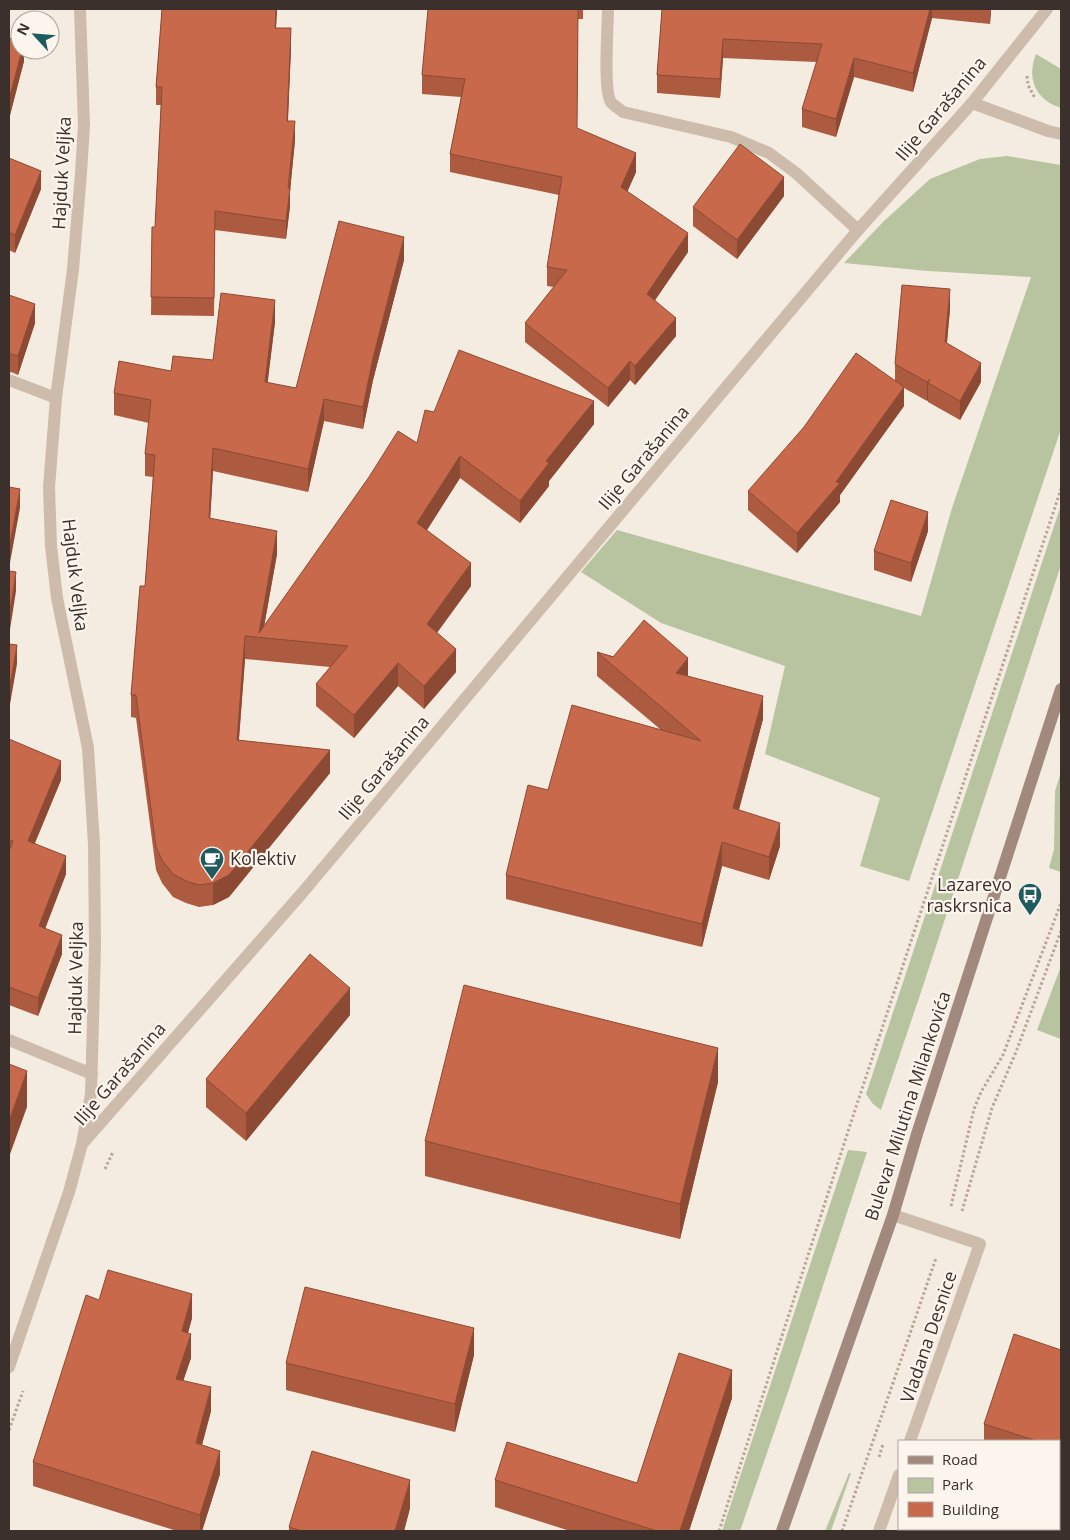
<svg xmlns="http://www.w3.org/2000/svg" width="1070" height="1540" viewBox="0 0 1070 1540" font-family="'Open Sans',sans-serif">
<style>
.green{fill:#b8c4a0}
.lines{fill:none;stroke-linecap:round;stroke-linejoin:round}
.path{stroke:#b9a596;stroke-width:3;stroke-dasharray:2.5 2.5;stroke-linecap:butt}
.lane{stroke:#cdbbac;stroke-width:12}
.street{stroke:#cdbbac;stroke-width:12}
.secondary{stroke:#a18a7d;stroke-width:12}
.wall{fill:#ac5a40}
.shaded-wall{fill:#8c4a34}
.building{fill:#c8694b;stroke:#8c4a34}
.labels{text-anchor:middle;stroke-width:4.5;stroke-linejoin:round;paint-order:stroke}
.street-label{font-size:18px;fill:#3b302b;stroke:#fbf5ee}
.poi-label{font-size:18px;fill:#3b302b;stroke:#fbf5ee;text-anchor:start}
</style>
<rect width="100%" height="100%" fill="#f4ebe1"/>
<g class="green">
<path d="M1036,54L1061,69V108C1036,100 1026,79 1036,54Z"/>
<path d="M1007,156L1061,165V429L909,881L860,866L880,798L765,754L785,666L661,623L581,572L617,530L921,616L952,508L1031,277L928,271L844,263L883,222L930,179L980,159Z"/>
<path d="M1061,505V565L921,992L881,1110L873,1104L866,1094Z"/>
<path d="M1061,772V872L1049,868L1054,849L1055,791Z"/>
<path d="M1061,966V1039L1037,1030Z"/>
<path d="M848,1150L867,1152L789,1389L740,1531H722Z"/>
<path d="M849,1473H851L831,1531H825Z"/>
<path d="M899,1527V1529H939L947,1531H897Z"/>
</g>
<g class="lines">
<g class="path">
<path d="M1027,76L1028,85L1035,98"/>
<path d="M105,1169L113,1152"/>
<path d="M951,1206L974,1109L981,1092L1003,1055L1061,903"/>
<path d="M962,1211L992,1108L1016,1052L1061,931"/>
<path d="M9,1430L23,1391"/>
<path d="M879,1457L883,1444"/>
<path d="M719,1531L854,1113L1061,489"/>
<path d="M842,1531L936,1258"/>
</g>
<path class="lane" d="M1059,1520L1061,1521"/>
<g class="street">
<path d="M608,9C608,26 603,91 611,102C614,106 620,109 623,112L731,137L769,153L796,173L858,230"/>
<path d="M972,103L1048,131L1061,134"/>
<path d="M9,380L56,398"/>
<path d="M9,1040L92,1074"/>
<path d="M82,1144L303,892L858,230L972,103L1047,9"/>
<path d="M893,1215L980,1244L910,1441"/>
<path d="M9,1367L69,1192L82,1144L91,1094L95,947L94,844L88,748L57,598L51,546L49,487L56,398L73,269L81,173L84,125L80,9"/>
<path d="M879,1531L899,1475"/>
</g>
<path class="secondary" d="M782,1531L893,1215L917,1134L1061,689"/>
</g>
<g class="wall">
<path d="M162,9H277L276,28L291,47L288,121L295,140L290,191V206L286,239L215,230L214,316L151,315L152,227H155L161,105H156V87Z"/>
<path d="M428,9H583V19H578L577,128L636,172L627,192L688,252L655,300L676,336L635,385L630,380L608,407L525,342V323L554,287L547,286V267L559,195L450,172V154L461,97L422,94V75Z"/>
<path d="M662,9H991L990,24L932,18L913,92L854,77L836,137L802,127V109L817,62L723,58L720,98L657,93V75Z"/>
<path d="M9,38L24,50V61L10,115H9Z"/>
<path d="M9,158L41,189L15,253L9,250Z"/>
<path d="M784,196L737,259L693,226V207Z"/>
<path d="M404,260L373,380L363,429L324,421L308,492L213,471L210,518L277,554L264,626L417,443L434,412L594,424L549,481V486L520,523L460,478L426,531L471,586L437,633L456,672L424,709L398,686L354,738L316,706V684L330,667L245,659L239,740L330,773L229,897L213,905L199,907L186,903L173,897L162,883L156,870L136,718L131,717V695L145,586L153,477L145,476V454L149,423L114,415V393L171,371L213,360L275,322L267,383L296,388Z"/>
<path d="M9,295L35,323L18,375L11,372L9,373Z"/>
<path d="M950,309L947,343L981,382L960,420L928,402V400L927,401L904,388V406L840,495V502L797,553L748,510V491L895,381V364Z"/>
<path d="M928,531L911,582L874,570V551Z"/>
<path d="M597,652L688,676L763,719L739,810L780,846L769,880L722,866L702,947L506,899V875L548,790L660,729L597,676Z"/>
<path d="M9,739L61,780L35,843L66,874L45,928L62,954L38,1016L9,1005Z"/>
<path d="M350,1015L246,1141L206,1107V1079Z"/>
<path d="M718,1082L680,1239L425,1176V1141Z"/>
<path d="M99,1300L192,1318L188,1333L191,1358L183,1381L211,1411L202,1445L220,1474L202,1531H177L33,1486V1462Z"/>
<path d="M1061,1350V1495L1059,1494V1441H984V1424Z"/>
<path d="M474,1355L455,1432L286,1390V1363Z"/>
<path d="M732,1398L689,1531H570L495,1507V1480L637,1483Z"/>
<path d="M410,1508L404,1531H289V1527Z"/>
</g>
<g class="shaded-wall">
<path d="M276,9H277L275,46V28Z"/>
<path d="M930,9H932V18L913,92V73Z"/>
<path d="M990,9H991L990,24Z"/>
<path d="M291,28V47L287,139V121Z"/>
<path d="M723,39V58L720,98V79Z"/>
<path d="M22,50H24V61L10,115V96Z"/>
<path d="M854,58V77L836,137V119Z"/>
<path d="M295,121V140L290,191V206L286,239V221Z"/>
<path d="M636,153V172L621,206V187Z"/>
<path d="M41,171V189L15,253V235Z"/>
<path d="M784,177V196L737,259V240Z"/>
<path d="M688,233V252L647,312V294Z"/>
<path d="M404,237V260L373,380L363,429V407L373,358Z"/>
<path d="M950,289V309L945,361V342Z"/>
<path d="M275,300V322L265,405V382Z"/>
<path d="M35,304V323L18,375V356Z"/>
<path d="M676,318V336L635,385V366Z"/>
<path d="M630,361V380L608,407V388Z"/>
<path d="M981,363V382L960,420V401Z"/>
<path d="M930,379L928,383V400L927,401V382Z"/>
<path d="M904,387V406L840,495V502L797,553V533L836,482Z"/>
<path d="M324,399V421L308,492V469Z"/>
<path d="M594,401V424L549,481V486L520,523V501L546,461Z"/>
<path d="M213,448V471L209,540V518Z"/>
<path d="M460,456V478L417,546V523Z"/>
<path d="M20,489V508L9,568V549Z"/>
<path d="M928,512V531L911,582V563Z"/>
<path d="M277,531V554L262,638L259,633Z"/>
<path d="M471,563V586L427,646V624Z"/>
<path d="M16,572V591L9,636V617Z"/>
<path d="M245,636V659L237,762V740Z"/>
<path d="M17,645V664L9,710V691Z"/>
<path d="M456,649V672L424,709V686Z"/>
<path d="M688,658V682L676,673Z"/>
<path d="M398,663V686L354,738V715Z"/>
<path d="M763,696V719L733,831V808Z"/>
<path d="M330,750V773L229,897L213,905V883Z"/>
<path d="M61,761V780L28,859V841Z"/>
<path d="M780,823V846L769,880V857Z"/>
<path d="M722,842V866L702,947V924Z"/>
<path d="M66,856V874L39,945V926Z"/>
<path d="M62,935V954L38,1016V998Z"/>
<path d="M350,988V1015L246,1141V1113Z"/>
<path d="M718,1048V1082L680,1239V1204Z"/>
<path d="M27,1071V1107L9,1157V1121Z"/>
<path d="M10,1183V1218L9,1220V1185Z"/>
<path d="M192,1294V1318L182,1354V1331Z"/>
<path d="M474,1328V1355L455,1432V1404Z"/>
<path d="M191,1334V1358L176,1402V1379Z"/>
<path d="M732,1370V1398L689,1531H680Z"/>
<path d="M211,1387V1411L196,1467V1443Z"/>
<path d="M220,1451V1474L202,1531H200V1515Z"/>
<path d="M410,1480V1508L404,1531H395Z"/>
</g>
<g class="building">
<path d="M162,9H276L275,28H291L287,121H295L288,188H290L286,221L215,211L214,298L151,297L152,227H155L162,87H156Z"/>
<path d="M428,9H578L577,128L636,153L621,187L688,233L647,294L676,318L635,366L630,361L608,388L525,323L567,270L547,267L562,177L450,154L465,79L422,75Z"/>
<path d="M662,9H930L913,73L854,58L836,119L802,109L822,44L723,39L720,79L657,75Z"/>
<path d="M9,38L20,41V50H22L10,96H9Z"/>
<path d="M740,144L784,177L737,240L693,207Z"/>
<path d="M9,158L41,171L15,235L9,232Z"/>
<path d="M339,221L404,237L373,358L363,407L324,399L308,469L213,448L209,518L277,531L259,633L369,477L398,431L417,443L425,410L434,412L459,350L594,401L546,461L549,463L520,501L460,456L417,523L471,563L427,624L456,649L424,686L398,663L354,715L316,684L348,646L245,636L237,740L330,750L229,875L213,883L199,885L186,881L173,874L162,860L156,847L136,695H131L140,586H145L155,455L145,454L151,400L114,393L119,361L171,371L173,356L213,360L221,293L275,300L265,382L296,388Z"/>
<path d="M902,285L950,289L945,342L981,363L960,401L928,383L930,379L927,382L895,364Z"/>
<path d="M9,295L35,304L18,356L11,354H9Z"/>
<path d="M856,353L904,387L836,482L840,483L797,533L748,491L804,427Z"/>
<path d="M9,487L20,489L9,549Z"/>
<path d="M891,500L928,512L911,563L874,551Z"/>
<path d="M9,571L16,572L9,617Z"/>
<path d="M644,620L688,658L676,673L763,696L733,808L780,823L769,857L722,842L702,924L506,875L528,785L548,790L572,705L701,741L597,652L613,657Z"/>
<path d="M9,644L17,645L9,691Z"/>
<path d="M9,739L61,761L28,841L66,856L39,926L62,935L38,998L9,987V851L13,841L9,840Z"/>
<path d="M310,954L350,988L246,1113L206,1079Z"/>
<path d="M464,985L718,1048L680,1204L425,1141Z"/>
<path d="M9,1064L27,1071L9,1121Z"/>
<path d="M108,1270L192,1294L182,1331L191,1334L176,1379L211,1387L196,1443L220,1451L200,1515L33,1462L86,1295L99,1300Z"/>
<path d="M305,1287L474,1328L455,1404L286,1363Z"/>
<path d="M1014,1334L1061,1350V1449H1059V1441H1037L984,1424Z"/>
<path d="M679,1353L732,1370L680,1531H657L495,1480L507,1442L637,1483Z"/>
<path d="M312,1451L410,1480L395,1531H302L289,1527Z"/>
</g>
<defs>
<symbol id="cafe-pin" viewBox="-11 -11 22 30"><path d="M0 17L-7.5 6A9.5 9.5 0 1 1 7.5 6Z" fill="#1f5a5e" stroke="#fbf5ee"/><path d="M-5.5-4.5H6V0H3Q3 3.5 0 3.5H-2.5Q-5.5 3.5-5.5 0ZM3-3.2v2h1.7v-2ZM-6 4.5H4V6H-6Z" fill="#fff"/></symbol>
<symbol id="bus-pin" viewBox="-11 -11 22 30"><path d="M0 17L-7.5 6A9.5 9.5 0 1 1 7.5 6Z" fill="#1f5a5e" stroke="#fbf5ee"/><path d="M-5-6H5V4H4V6H2V4H-2V6H-4V4H-5ZM-3.5-4V0h7V-4ZM-3.5 1.2v1.5H-2V1.2ZM2 1.2v1.5H3.5V1.2Z" fill="#fff"/></symbol>
</defs>
<g fill-rule="evenodd">
<use href="#cafe-pin" x="198" y="845" width="28" height="38"/>
<use href="#bus-pin" x="1016" y="881" width="28" height="38"/>
</g>
<g class="labels">
<g class="street-label">
<text transform="translate(941 109) rotate(-50)" y="6">Ilije Garašanina</text>
<text transform="translate(62 173) rotate(-87)" y="6">Hajduk Veljka</text>
<text transform="translate(644 458) rotate(-50)" y="6">Ilije Garašanina</text>
<text transform="translate(75 575) rotate(83)" y="6">Hajduk Veljka</text>
<text transform="translate(384 768) rotate(-50)" y="6">Ilije Garašanina</text>
<text transform="translate(76 978) rotate(-89)" y="6">Hajduk Veljka</text>
<text transform="translate(120 1074) rotate(-49)" y="6">Ilije Garašanina</text>
<text transform="translate(908 1106) rotate(-72)" y="6">Bulevar Milutina Milankovića</text>
<text transform="translate(929 1337) rotate(-71)" y="6">Vladana Desnice</text>
</g>
<g class="poi-label">
<text x="230" y="865">Kolektiv</text>
<text x="1012" y="891" text-anchor="end">Lazarevo<tspan x="1012" dy="21">raskrsnica</tspan></text>
</g>
</g>
<rect width="1070" height="1540" fill="none" stroke="#3b302b" stroke-width="20"/>
<rect x="898" y="1440" width="162" height="90" fill="#fbf5ee" stroke="#aea6a0"/>
<rect x="908" y="1456" width="25" height="8" fill="#a18a7d" stroke="#aea6a0"/>
<text x="942" y="1465" font-size="15" fill="#3b302b">Road</text>
<rect x="908" y="1478" width="25" height="15" fill="#b8c4a0" stroke="#aea6a0"/>
<text x="942" y="1490" font-size="15" fill="#3b302b">Park</text>
<rect x="908" y="1502" width="25" height="15" fill="#c8694b" stroke="#aea6a0"/>
<text x="942" y="1515" font-size="15" fill="#3b302b">Building</text>
<g transform="translate(35 35) rotate(296)"><circle r="24" fill="#fbf5ee" stroke="#aea6a0"/>
<path d="M0-4L9 19L0 12L-9 19Z" fill="#1f5a5e"/>
<text y="-8" font-size="14" font-weight="bold" text-anchor="middle" fill="#3b302b">N</text>
</g>
</svg>
